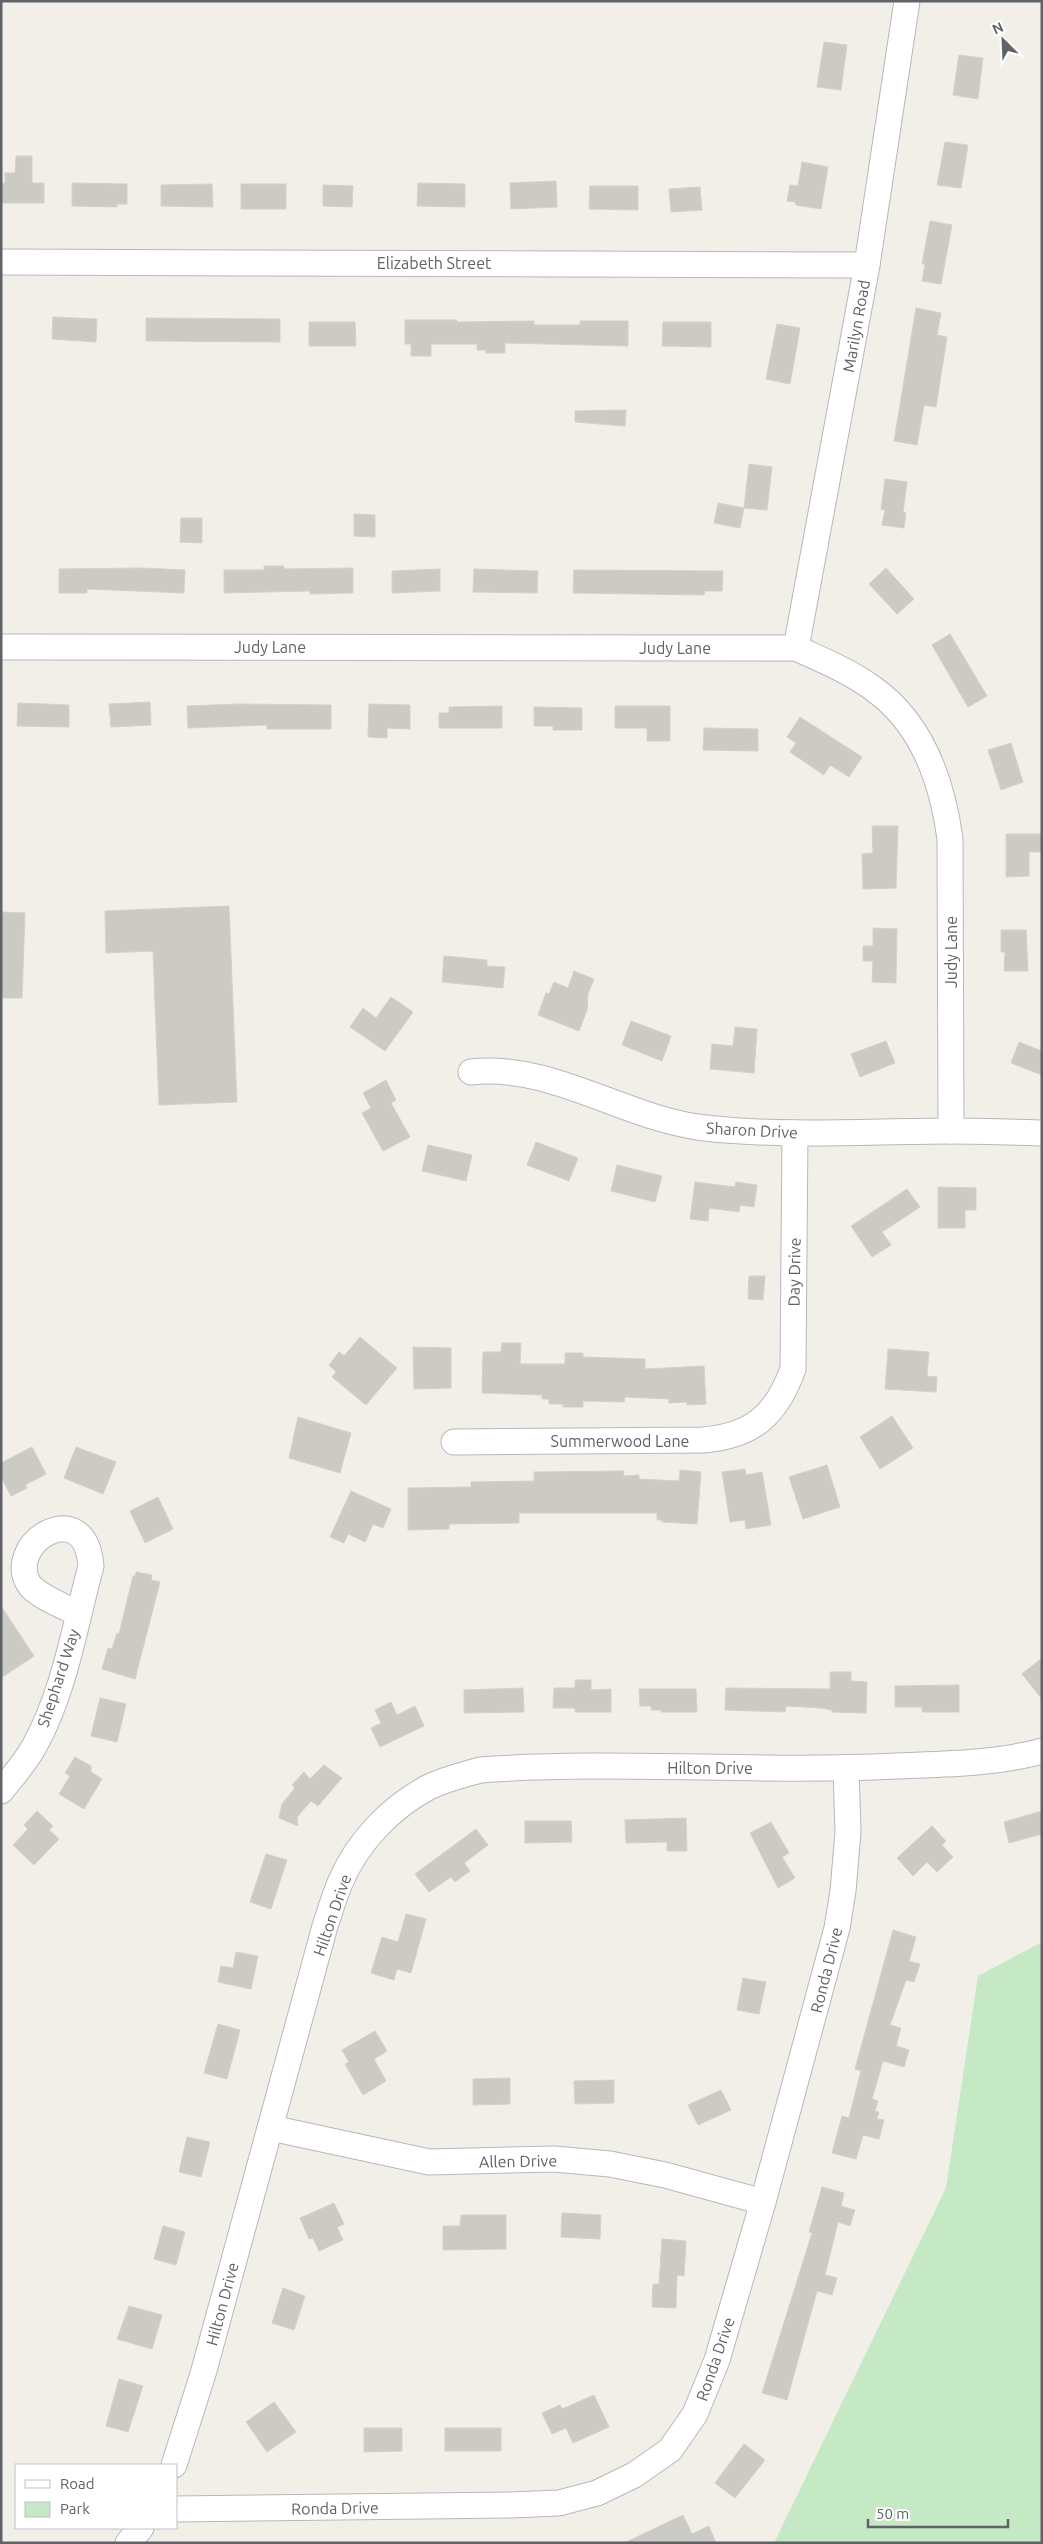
<svg xmlns="http://www.w3.org/2000/svg" width="1043" height="2544" viewBox="0 0 1043 2544" font-family="Ubuntu,sans-serif">
<style>
.green{fill:#c5e8c5}
.building{fill:#cccac5;stroke:#d6d1c6}
.lines{fill:none;stroke-linecap:round;stroke-linejoin:round}
.minor-casing{stroke:#b5b8bc;stroke-width:27}
.minor{stroke:#fff;stroke-width:25}
.labels{text-anchor:middle;stroke-width:5;stroke-linejoin:round;paint-order:stroke}
.street-label{font-size:16px;fill:#5f6368;stroke:#fff}
</style>
<rect width="100%" height="100%" fill="#f1efe8"/>
<path class="green" d="M1042,1942V2543H774L946,2188L978,1976Z"/>
<g class="building">
<path d="M824,42L847,45L841,90L817,87Z"/>
<path d="M959,55L983,58L978,99L953,95Z"/>
<path d="M945,142L968,145L961,188L937,185Z"/>
<path d="M16,156H32V183H44V203H1V183H5V173H15Z"/>
<path d="M802,162L828,167L821,209L796,205L795,202L787,201L790,185L798,186Z"/>
<path d="M556,181L557,207L511,209L510,183Z"/>
<path d="M72,183L127,184V204H117V207L72,206Z"/>
<path d="M418,183L465,184V207L417,206Z"/>
<path d="M212,184L213,207L161,206V185Z"/>
<rect x="241" y="184" width="45" height="25"/>
<path d="M323,185L353,186L352,207L323,206Z"/>
<path d="M590,186H638V210L589,209Z"/>
<path d="M700,187L702,210L671,212L669,189Z"/>
<path d="M930,221L952,225L941,284L922,281L925,264H922Z"/>
<path d="M916,308L941,313L937,335L947,337L936,407L924,405L917,445L894,441Z"/>
<path d="M53,317L97,319L96,342L52,339Z"/>
<path d="M146,318L280,319V342L146,341Z"/>
<path d="M405,320H457V322L534,321V325H580V321H628V346L505,343V353H486V350H477V344H431V356H411V344H405Z"/>
<path d="M309,322H355L356,346H309Z"/>
<path d="M663,322H711V347L662,346Z"/>
<path d="M777,324L800,328L790,384L766,379Z"/>
<path d="M626,410L625,426L575,422V411Z"/>
<path d="M749,464L772,467L767,510L744,508Z"/>
<path d="M885,479L907,482L903,512L906,513L904,528L882,525L885,510L881,509Z"/>
<path d="M718,503L744,508L740,528L714,523Z"/>
<path d="M354,514L375,515V537L354,536Z"/>
<path d="M181,518H202V543L180,542Z"/>
<path d="M264,566H284V569L353,568V593L310,594V591L224,593V570H264Z"/>
<path d="M141,568L185,570L184,593L87,589V593H59V569Z"/>
<path d="M886,568L914,599L897,614L869,584Z"/>
<path d="M440,569V591L392,593V571Z"/>
<path d="M474,569L538,571L537,593L473,592Z"/>
<path d="M574,570L723,571L722,591H705L704,595L573,593Z"/>
<path d="M950,634L987,696L968,707L932,645Z"/>
<path d="M150,702L151,725L111,727L109,704Z"/>
<path d="M18,703L69,705V727L17,726Z"/>
<path d="M239,704L331,705V729H267V725L188,728L187,706Z"/>
<path d="M369,704L410,705V729L387,728V738L368,737Z"/>
<path d="M502,706V728H439V713H449V707Z"/>
<path d="M615,706H670V741H647V728H615Z"/>
<path d="M534,707L582,708V730H553V726H534Z"/>
<path d="M800,717L862,757L849,777L830,765L824,775L790,752L796,743L787,737Z"/>
<path d="M704,728L758,729V751L703,750Z"/>
<path d="M1011,743L1023,782L1001,790L988,750Z"/>
<path d="M872,826H898L896,888L863,889L862,854L873,853Z"/>
<path d="M1006,834H1042V852H1029V876L1006,877Z"/>
<path d="M229,906L237,1102L159,1105L153,951L106,953L105,911Z"/>
<path d="M1,912L25,913L22,998H1Z"/>
<path d="M873,928L897,929L896,983L872,982L873,961H863V946H873Z"/>
<path d="M1001,930H1026L1028,971H1004L1005,952H1001Z"/>
<path d="M444,956L487,960V966L505,967L503,988L442,982Z"/>
<path d="M574,971L594,979L588,994L587,1010L579,1031L538,1015L546,993L549,994L554,982L568,988Z"/>
<path d="M391,997L413,1012L385,1051L350,1027L363,1008L376,1018Z"/>
<path d="M631,1021L671,1036L662,1061L622,1045Z"/>
<path d="M735,1027L757,1029L754,1073L710,1069L712,1044L733,1046Z"/>
<path d="M886,1041L895,1063L860,1077L851,1054Z"/>
<path d="M1019,1042L1042,1051V1075L1011,1063Z"/>
<path d="M386,1080L396,1100L391,1103L410,1137L383,1151L362,1113L371,1108L363,1093Z"/>
<path d="M536,1142L578,1158L569,1181L527,1165Z"/>
<path d="M428,1145L472,1155L466,1181L422,1171Z"/>
<path d="M617,1165L662,1176L655,1202L611,1191Z"/>
<path d="M695,1182L735,1187L736,1182L757,1185L754,1207L740,1205L739,1212L709,1208L708,1221L690,1219Z"/>
<path d="M938,1187L976,1188V1210H965V1228H938Z"/>
<path d="M907,1189L920,1207L882,1232L891,1245L872,1257L851,1226Z"/>
<path d="M749,1276H765L763,1300L748,1299Z"/>
<path d="M360,1337L397,1368L366,1405L332,1377L336,1372L329,1365L339,1352L344,1356Z"/>
<path d="M502,1343H521L520,1364H565V1353H583V1357L645,1359V1369L704,1366L706,1404L687,1405V1402L669,1403V1399L625,1397L624,1402L583,1401V1407H563V1404H549V1399H542V1395L482,1393L483,1352H501Z"/>
<path d="M413,1347L451,1348V1388L414,1389Z"/>
<path d="M888,1349L929,1352L927,1376L937,1377L936,1392L885,1389Z"/>
<path d="M892,1416L913,1448L880,1469L860,1437Z"/>
<path d="M298,1417L351,1433L340,1473L289,1458Z"/>
<path d="M32,1447L46,1474L25,1485L27,1488L11,1496L1,1477V1463Z"/>
<path d="M76,1447L116,1462L103,1494L64,1478Z"/>
<path d="M827,1465L840,1507L803,1519L789,1477Z"/>
<path d="M745,1469L746,1475L762,1472L771,1525L746,1529L745,1520L730,1522L722,1472Z"/>
<path d="M680,1470L701,1472L697,1524L662,1522V1520H657V1513H519V1523L449,1524V1529L408,1530V1488L471,1487V1482L534,1481V1472L624,1471L623,1476L639,1475V1479L679,1481Z"/>
<path d="M351,1491L391,1509L383,1528L373,1524L365,1542L348,1534L344,1543L330,1537Z"/>
<path d="M158,1497L173,1529L145,1543L130,1511Z"/>
<path d="M136,1572L152,1575L151,1580L160,1582L135,1679L102,1669L108,1648L112,1649L117,1633L119,1634L133,1576H135Z"/>
<path d="M1,1606L34,1656L1,1678Z"/>
<path d="M1042,1658V1699L1022,1674Z"/>
<path d="M830,1672H851V1681L867,1682L866,1713L832,1712V1710L821,1708L786,1706L785,1712L725,1710L726,1688L830,1689Z"/>
<path d="M575,1680H591V1690L611,1689V1712H575V1708H553L554,1688H575Z"/>
<path d="M959,1685V1712H922V1707H895V1686Z"/>
<path d="M523,1688L524,1712L464,1713V1690Z"/>
<path d="M639,1689H696L697,1712H661V1710H651V1706H640Z"/>
<path d="M100,1698L126,1704L117,1742L91,1736Z"/>
<path d="M391,1702L397,1715L415,1706L424,1726L380,1747L371,1728L381,1723L375,1710Z"/>
<path d="M75,1757L91,1766V1772L102,1779L84,1809L59,1794L70,1776L65,1773Z"/>
<path d="M324,1765L342,1778L318,1806L311,1801L297,1817L298,1826L279,1818L282,1804L295,1788L292,1785L304,1772L310,1779Z"/>
<path d="M37,1811L53,1826L49,1830L59,1839L34,1865L13,1845L28,1829L24,1825Z"/>
<path d="M1042,1811V1834L1009,1843L1004,1822Z"/>
<path d="M686,1818L687,1851H667V1842L626,1843L625,1820Z"/>
<path d="M525,1821H571L572,1842L525,1843Z"/>
<path d="M771,1822L789,1853L782,1857L795,1878L778,1888L750,1833Z"/>
<path d="M932,1826L946,1841L942,1845L953,1857L937,1872L927,1862L913,1876L897,1858Z"/>
<path d="M476,1829L488,1845L464,1863L470,1871L455,1882L451,1877L429,1892L415,1874Z"/>
<path d="M266,1854L287,1860L271,1909L250,1902Z"/>
<path d="M406,1914L426,1919L411,1973L397,1969L394,1980L371,1973L382,1937L398,1942Z"/>
<path d="M893,1930L916,1937L909,1961L920,1964L914,1982L906,1980L890,2025L901,2028L896,2046L909,2050L904,2067L883,2061L872,2099L878,2101L875,2111L879,2112L877,2119L884,2120L879,2139L863,2135L856,2159L832,2153L842,2116L849,2118L861,2071L855,2069Z"/>
<path d="M236,1952L258,1956L251,1989L218,1982L221,1966L233,1968Z"/>
<path d="M743,1978L766,1982L759,2014L737,2010Z"/>
<path d="M218,2024L240,2030L227,2079L204,2073Z"/>
<path d="M375,2031L387,2051L374,2059L386,2081L363,2095L345,2064L349,2062L342,2050Z"/>
<path d="M510,2078V2104L473,2105V2079Z"/>
<path d="M614,2080V2103L575,2104L574,2081Z"/>
<path d="M721,2090L731,2110L698,2125L688,2105Z"/>
<path d="M187,2137L210,2142L201,2177L179,2172Z"/>
<path d="M822,2187L844,2193L841,2206L855,2210L850,2226L838,2222L825,2275L837,2278L832,2295L817,2291L787,2400L762,2393L812,2233L809,2232Z"/>
<path d="M334,2203L344,2224L337,2227L343,2240L319,2251L313,2238L309,2239L300,2218Z"/>
<path d="M562,2213L601,2215L600,2239L561,2237Z"/>
<path d="M461,2215H506V2249L443,2250V2226H460Z"/>
<path d="M163,2226L185,2232L176,2265L154,2259Z"/>
<path d="M662,2239L686,2241L684,2276L677,2275L676,2308L652,2307L653,2284H659Z"/>
<path d="M283,2288L305,2296L294,2330L272,2323Z"/>
<path d="M129,2306L162,2315L152,2349L117,2339Z"/>
<path d="M119,2379L143,2386L128,2432L106,2426Z"/>
<path d="M594,2395L609,2427L573,2443L566,2428L552,2434L542,2413L560,2405L562,2409Z"/>
<path d="M274,2402L296,2432L267,2452L246,2422Z"/>
<path d="M364,2428H402V2451L364,2452Z"/>
<rect x="445" y="2428" width="56" height="23"/>
<path d="M744,2444L765,2460L735,2498L715,2483Z"/>
<path d="M683,2515L692,2534L709,2526L716,2543H624Z"/>
</g>
<g class="lines">
<defs>
<g id="minor">
<path d="M1,262L867,265"/>
<path d="M1,647L796,648C822,660 849,671 871,687C922,722 942,780 950,839L951,1131"/>
<path d="M796,648L867,265L907,1"/>
<path d="M471,1072C553,1063 625,1119 705,1128C787,1137 869,1131 951,1131C981,1131 1011,1132 1042,1133"/>
<path d="M454,1442L703,1440C752,1436 776,1416 793,1369L795,1133"/>
<path d="M1,1791C13,1776 26,1762 35,1745C65,1690 75,1625 91,1566C85,1491 0,1546 31,1587C44,1599 63,1606 79,1614"/>
<path d="M271,2128L429,2162L554,2159L610,2164L665,2175L763,2202"/>
<path d="M174,2465L203,2374L325,1926C330,1912 334,1897 340,1883C357,1842 391,1807 429,1787C445,1779 463,1775 480,1770C618,1760 757,1773 896,1766C944,1764 994,1764 1042,1751"/>
<path d="M176,2509L511,2505L559,2503L597,2493L634,2475L670,2450L695,2414L717,2360L763,2202L837,1928L843,1891L848,1832L846,1768"/>
<path d="M128,2543L141,2528"/>
</g>
</defs>
<use href="#minor" class="minor-casing"/>
<use href="#minor" class="minor"/>
</g>
<g class="labels">
<g class="street-label">
<text x="434" y="269">Elizabeth Street</text>
<text transform="translate(856 326) rotate(-80)" y="6">Marilyn Road</text>
<text x="270" y="653">Judy Lane</text>
<text x="675" y="654">Judy Lane</text>
<text transform="translate(951 952) rotate(-90)" y="6">Judy Lane</text>
<text transform="translate(752 1130) rotate(3)" y="6">Sharon Drive</text>
<text transform="translate(794 1272) rotate(-89)" y="6">Day Drive</text>
<text x="620" y="1447">Summerwood Lane</text>
<text transform="translate(58 1678) rotate(-72)" y="6">Shephard Way</text>
<text x="710" y="1774">Hilton Drive</text>
<text transform="translate(332 1915) rotate(-71)" y="6">Hilton Drive</text>
<text transform="translate(826 1970) rotate(-76)" y="6">Ronda Drive</text>
<text transform="translate(518 2161) rotate(-1)" y="6">Allen Drive</text>
<text transform="translate(222 2304) rotate(-75)" y="6">Hilton Drive</text>
<text transform="translate(715 2359) rotate(-71)" y="6">Ronda Drive</text>
<text transform="translate(335 2508) rotate(-1)" y="6">Ronda Drive</text>
</g>
</g>
<rect width="1043" height="2544" fill="none" stroke="#5f6368" stroke-width="5"/>
<rect x="15" y="2464" width="162" height="65" fill="#ffffff" stroke="#bfc1c3"/>
<rect x="25" y="2480" width="25" height="8" fill="#ffffff" stroke="#bfc1c3"/>
<text x="60" y="2489" font-size="15" fill="#5f6368">Road</text>
<rect x="25" y="2502" width="25" height="15" fill="#c5e8c5" stroke="#bfc1c3"/>
<text x="60" y="2514" font-size="15" fill="#5f6368">Park</text>
<g transform="translate(1003 40) rotate(336)" stroke="#ffffff" stroke-width="4" paint-order="stroke">
<path d="M0-4L9 19L0 12L-9 19Z" fill="#5f6368"/>
<text y="-8" font-size="14" font-weight="bold" text-anchor="middle" fill="#5f6368">N</text>
</g>
<path d="M868 2519v8h140v-8" fill="none" stroke="#5f6368" stroke-width="2.5"/>
<text x="876" y="2519" font-size="15" fill="#5f6368" stroke="#ffffff" stroke-width="4" paint-order="stroke">50 m</text>
</svg>
